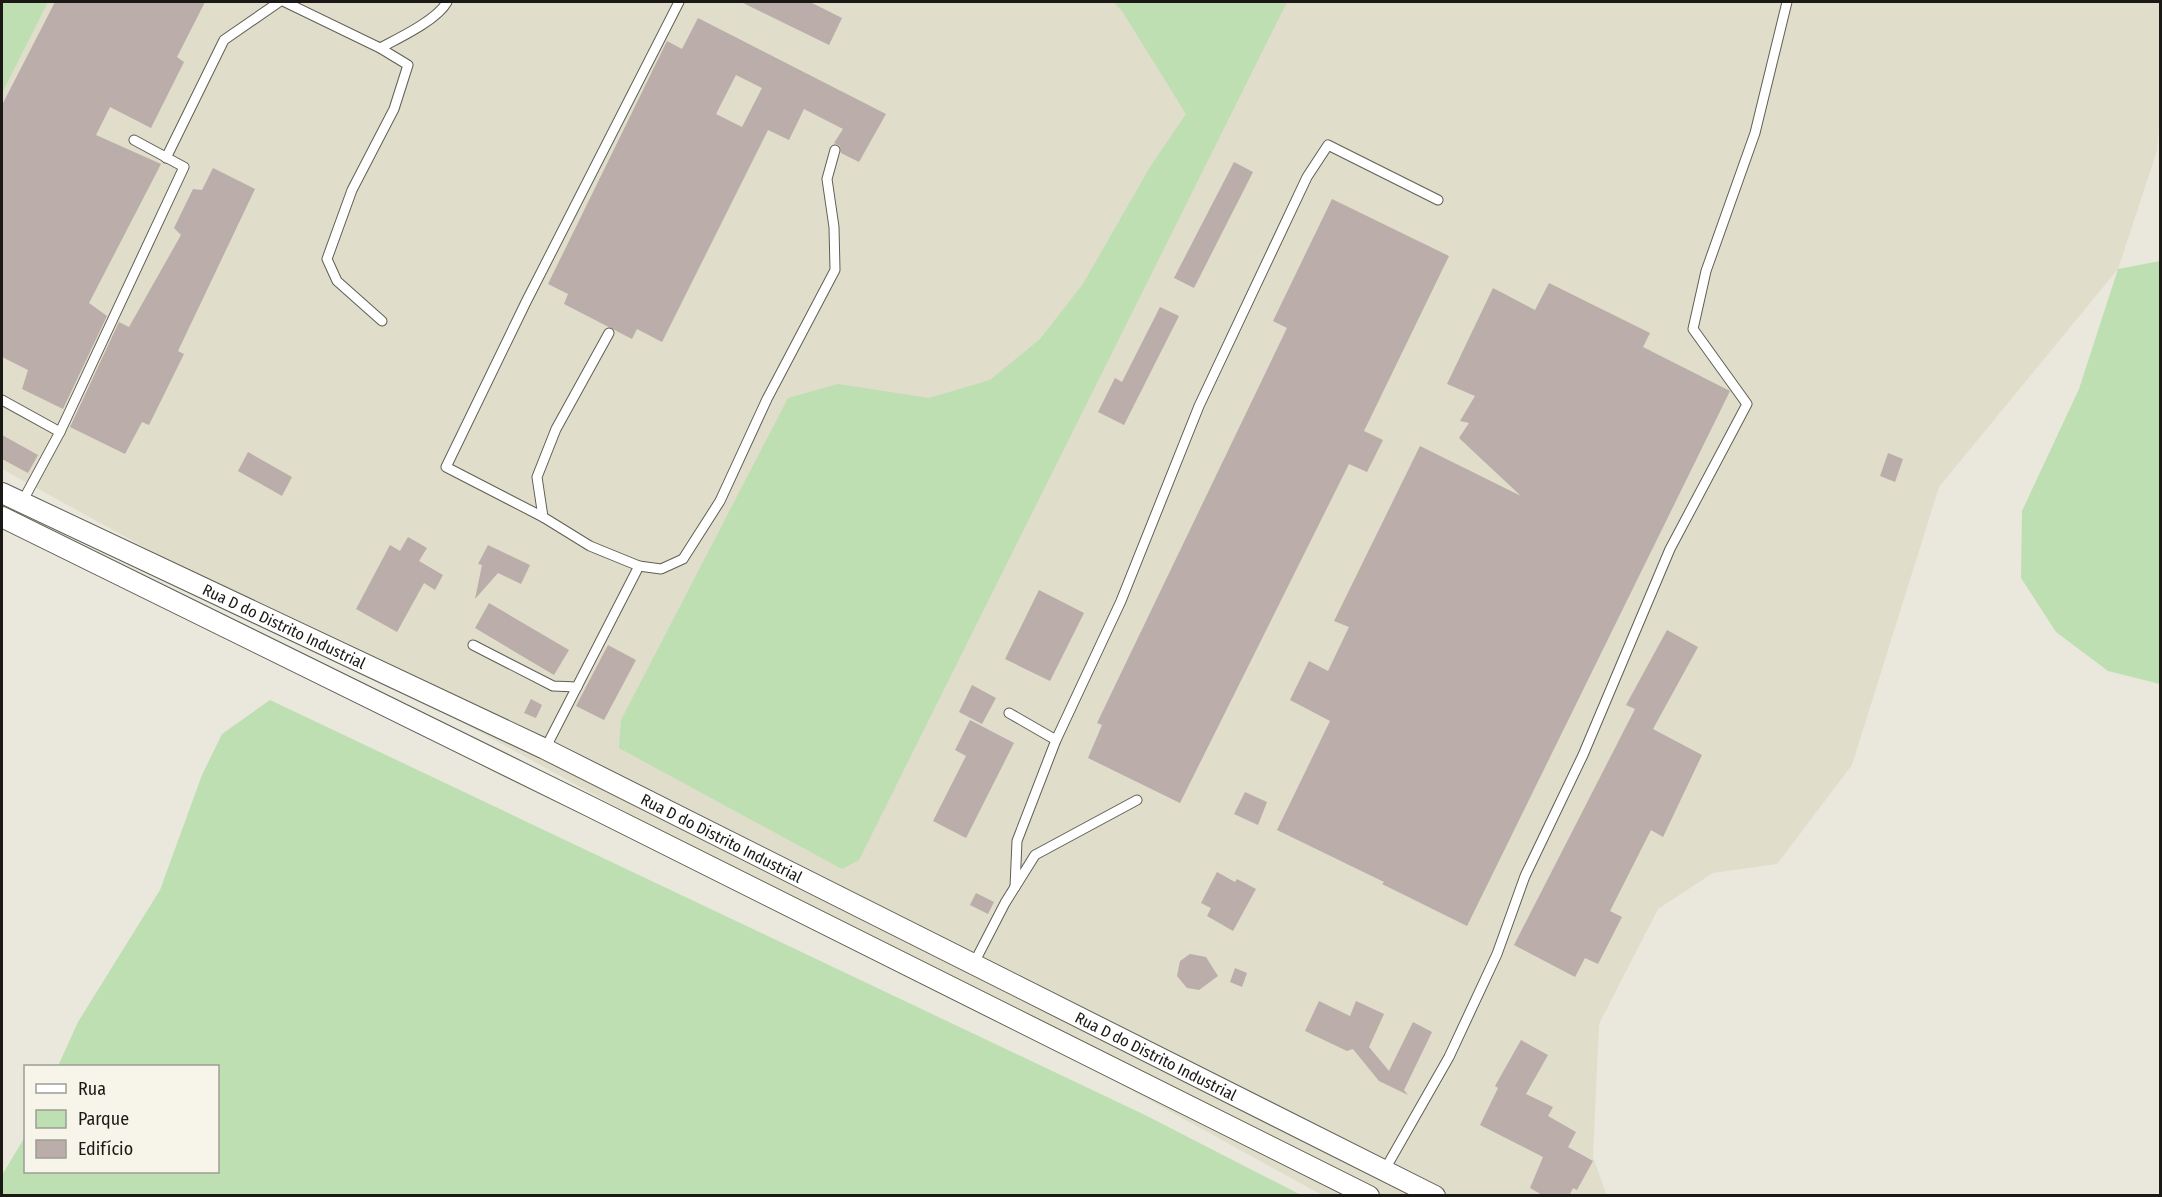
<svg xmlns="http://www.w3.org/2000/svg" width="2162" height="1197" viewBox="0 0 2162 1197" font-family="'Fira Sans Condensed',sans-serif">
<style>
.built{fill:#e0ddca}
.green{fill:#bddfb1}
.building{fill:#baadaa;fill-rule:evenodd}
.lines{fill:none;stroke-linecap:round;stroke-linejoin:round}
.lane-casing{stroke:#605f55;stroke-width:11}
.street-casing{stroke:#605f55;stroke-width:22}
.lane{stroke:#fff;stroke-width:9}
.street{stroke:#fff;stroke-width:20}
.labels{text-anchor:middle;stroke-width:6;stroke-linejoin:round;paint-order:stroke}
.street-label{font-size:16px;fill:#1a1915;stroke:#f7f5e9}
</style>
<rect width="100%" height="100%" fill="#eae8dc"/>
<path class="built" d="M41,2H2160V112L2157,151L2118,269L1939,487L1852,765L1777,864L1713,873L1658,909L1599,1024L1593,1157L1607,1196L1322,1195L2,469V82Z"/>
<g class="green">
<path d="M2,2H48L2,93Z"/>
<path d="M1113,2H1287L859,860L842,869L619,748L621,720L788,398L838,384L929,398L990,380L1040,339L1083,284L1150,167L1186,114L1122,11Z"/>
<path d="M2160,261V684L2108,671L2056,632L2021,578L2022,511L2079,389L2118,269Z"/>
<path d="M270,700L1145,1115L1301,1195H2V1175L25,1137L26,1172H218V1066H58L78,1022L160,890L202,775L222,734Z"/>
</g>
<g class="building">
<path d="M55,2H205L177,57L184,62L151,128L110,107L96,135L161,164L89,303L107,316L63,409L22,389L28,370L2,357V105Z"/>
<path d="M741,2H810L842,18L829,45Z"/>
<path d="M698,18L886,114L859,162L841,153L840,146L834,143L843,129L804,109L789,140L768,130L662,342L637,329L632,339L564,304L568,294L548,284L667,41L682,49ZM736,75L762,88L742,127L716,114Z"/>
<path d="M1234,162L1253,172L1194,288L1174,278Z"/>
<path d="M213,168L255,189L178,351L184,354L149,425L142,422L125,454L70,427L119,322L129,327L181,235L174,228L193,189L202,190Z"/>
<path d="M1332,199L1449,256L1364,431L1383,440L1367,472L1349,464L1180,803L1088,758L1102,725L1097,723L1287,328L1273,321Z"/>
<path d="M1549,283L1650,333L1643,347L1730,391L1467,926L1382,884L1384,882L1277,830L1330,721L1290,700L1309,661L1328,671L1349,627L1334,621L1420,446L1521,496L1459,438L1469,423L1460,421L1475,396L1447,384L1493,288L1535,310Z"/>
<path d="M1160,307L1179,316L1124,425L1098,412L1115,378L1122,382Z"/>
<path d="M2,435L38,455L28,473L2,459Z"/>
<path d="M248,452L292,477L282,496L238,471Z"/>
<path d="M1888,453L1903,459L1895,482L1880,476Z"/>
<path d="M408,537L427,548L419,561L443,575L435,590L424,583L397,632L356,609L390,545L400,551Z"/>
<path d="M488,545L530,565L521,584L498,573L475,599L482,565L478,564Z"/>
<path d="M1039,590L1084,613L1050,681L1005,659Z"/>
<path d="M489,603L569,650L554,675L475,628Z"/>
<path d="M1667,630L1698,647L1653,729L1702,755L1663,837L1651,830L1610,911L1622,917L1598,964L1585,958L1575,977L1514,945L1635,709L1626,705Z"/>
<path d="M608,645L636,660L604,720L576,706Z"/>
<path d="M972,685L996,698L982,724L959,712Z"/>
<path d="M531,699L542,705L536,718L524,713Z"/>
<path d="M970,720L1014,743L966,838L933,821L966,756L955,750Z"/>
<path d="M1245,792L1267,802L1258,825L1234,814Z"/>
<path d="M1217,872L1235,882L1237,879L1256,889L1233,931L1207,916L1211,908L1201,903Z"/>
<path d="M976,893L994,902L988,914L970,905Z"/>
<path d="M1190,954L1206,957L1218,976L1199,990L1187,988L1177,976L1180,961Z"/>
<path d="M1235,968L1247,973L1242,987L1230,982Z"/>
<path d="M1319,1001L1350,1016L1356,1001L1384,1014L1369,1047L1389,1071L1413,1022L1432,1032L1404,1090L1408,1095L1379,1081L1353,1049L1347,1051L1305,1031Z"/>
<path d="M1521,1040L1548,1055L1526,1094L1553,1107L1548,1116L1576,1132L1568,1147L1593,1161L1577,1190L1573,1188L1569,1196H1544L1530,1188L1543,1157L1480,1125L1498,1088L1495,1086Z"/>
</g>
<g class="lines">
<defs>
<g id="lane">
<path d="M285,2L380,48C399,38 437,20 447,2"/>
<path d="M380,48L408,65L394,109L352,190L327,259L337,281L382,321"/>
<path d="M166,158L224,40L279,2"/>
<path d="M2,400L60,432L21,504"/>
<path d="M60,432L184,167L134,140"/>
<path d="M543,517L446,467L526,302L679,2"/>
<path d="M639,566L661,569L683,559L720,501L767,399L835,270L834,227L827,179L835,150"/>
<path d="M473,645L553,686L577,687"/>
<path d="M1009,713L1056,740"/>
<path d="M545,749L639,566L590,546L543,517L537,477L556,429L609,333"/>
<path d="M1015,887L1017,841L1056,740L1121,601L1199,406L1307,177L1328,145L1438,200"/>
<path d="M973,965L1005,903L1035,855L1137,800"/>
<path d="M1384,1171L1449,1057L1497,954L1525,876L1583,755L1670,549L1747,404L1693,329L1706,271L1755,133L1787,2"/>
</g>
<g id="street">
<path id="s1" d="M2,493L545,749L1435,1196"/>
<path d="M2,517L591,807L1369,1196"/>
</g>
</defs>
<use href="#lane" class="lane-casing"/>
<use href="#street" class="street-casing"/>
<use href="#lane" class="lane"/>
<use href="#street" class="street"/>
</g>
<g class="labels">
<g class="street-label">
<text dy="6" stroke="none"><textPath href="#s1" startOffset="312">Rua D do Distrito Industrial</textPath></text>
<text dy="6" stroke="none"><textPath href="#s1" startOffset="798">Rua D do Distrito Industrial</textPath></text>
<text dy="6" stroke="none"><textPath href="#s1" startOffset="1284">Rua D do Distrito Industrial</textPath></text>
</g>
</g>
<rect width="2162" height="1197" fill="none" stroke="#1a1915" stroke-width="6"/>
<rect x="24" y="1065" width="195" height="108" fill="#f7f5e9" stroke="#9f9d94" stroke-width="1.5"/>
<rect x="36" y="1084" width="30" height="9" fill="#ffffff" stroke="#9f9d94" stroke-width="1.5"/>
<text x="78" y="1095" font-size="18" fill="#1a1915">Rua</text>
<rect x="36" y="1110" width="30" height="18" fill="#bddfb1" stroke="#9f9d94" stroke-width="1.5"/>
<text x="78" y="1125" font-size="18" fill="#1a1915">Parque</text>
<rect x="36" y="1140" width="30" height="18" fill="#baadaa" stroke="#9f9d94" stroke-width="1.5"/>
<text x="78" y="1155" font-size="18" fill="#1a1915">Edifício</text>
</svg>
